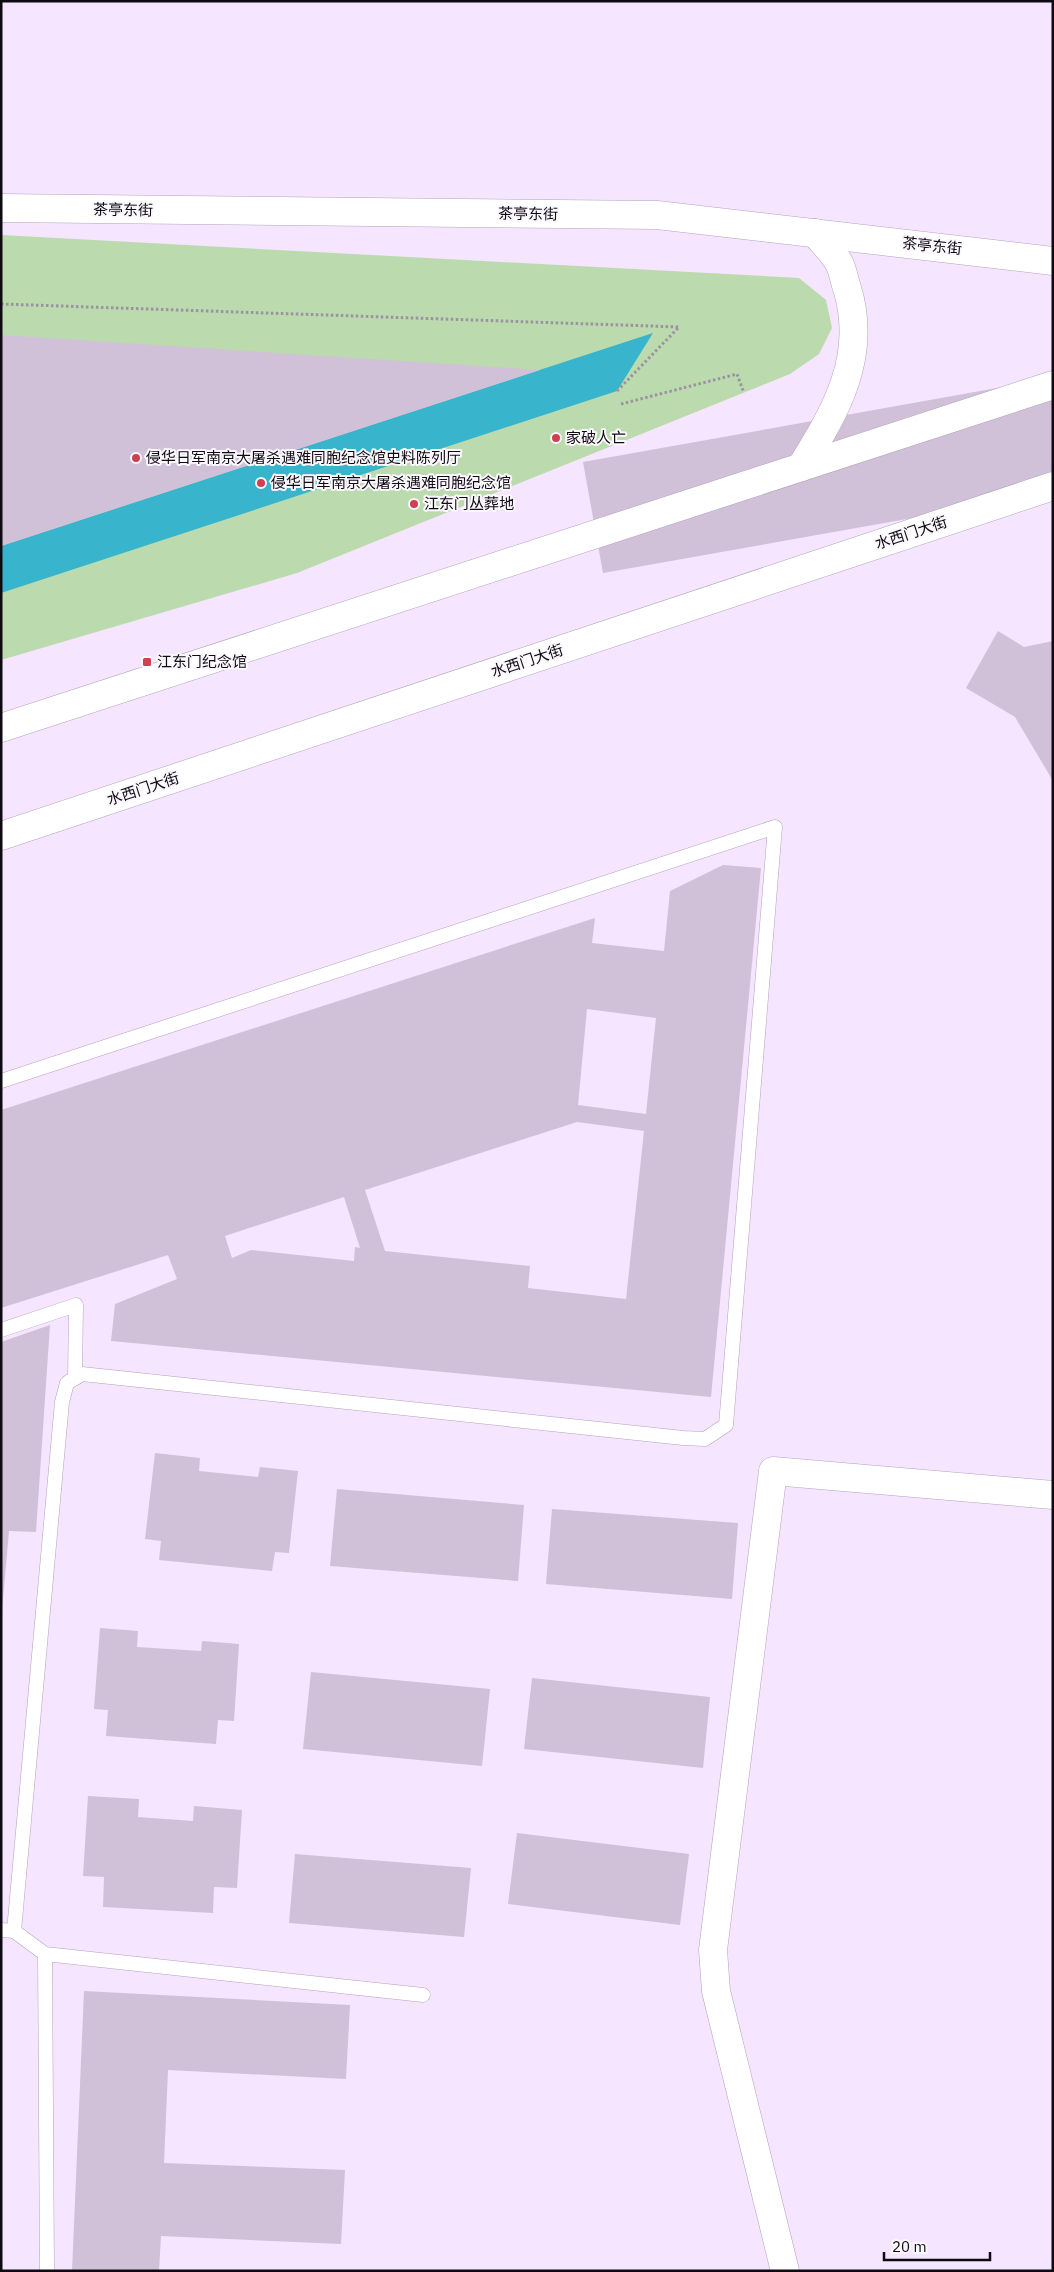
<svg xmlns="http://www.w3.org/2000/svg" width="1054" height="2272" viewBox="0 0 1054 2272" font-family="'IBM Plex Sans','Noto Sans SC',sans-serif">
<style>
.green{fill:#bbdaad}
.water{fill:#38b5cc}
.building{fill:#d0c1d9;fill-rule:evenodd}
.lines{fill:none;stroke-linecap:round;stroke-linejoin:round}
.lane-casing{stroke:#b2a3ba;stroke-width:15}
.street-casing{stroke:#b2a3ba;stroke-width:29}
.secondary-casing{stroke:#b2a3ba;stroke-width:29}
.primary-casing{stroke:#b2a3ba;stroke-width:29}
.path{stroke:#9d92a4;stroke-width:3;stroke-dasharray:2.5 2.5;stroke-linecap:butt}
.lane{stroke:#fff;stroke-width:14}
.street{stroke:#fff;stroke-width:28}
.secondary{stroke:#fff;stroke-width:28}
.primary{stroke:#fff;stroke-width:28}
.poi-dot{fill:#d14052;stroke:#fbf8fd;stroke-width:2}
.labels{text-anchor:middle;stroke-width:4;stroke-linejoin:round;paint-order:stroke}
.street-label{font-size:15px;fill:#0f0a12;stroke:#fbf8fd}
.poi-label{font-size:15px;fill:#0f0a12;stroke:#fbf8fd;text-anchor:start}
</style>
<rect width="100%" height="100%" fill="#f5e5fe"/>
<path class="green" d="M1,235L799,278L826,300L832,328L819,354L790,374L297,573L1,660Z"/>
<path class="water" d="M653,333L617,391L1,593V546Z"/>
<g class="building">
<path d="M1,335L540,370L1,546Z"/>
<path d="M1053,378V493L603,573L583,462Z"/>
<path d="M998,631L1024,647L1053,641V781L1015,717L966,688Z"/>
<path d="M723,865L761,868L711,1397L111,1341L115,1304L177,1279L168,1255L1,1308V1110L595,918L592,943L664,951L670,891ZM587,1009L656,1018L646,1114L578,1105ZM577,1122L644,1131L626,1299L528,1288L530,1266L385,1251L365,1190ZM344,1197L360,1248L355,1247L354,1261L251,1250L232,1258L225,1236Z"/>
<path d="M50,1325L36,1532L9,1531L1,1622V1342Z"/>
<path d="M155,1453L200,1458L199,1471L258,1477L260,1467L298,1471L289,1553L275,1552L272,1571L159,1560L161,1541L145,1539Z"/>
<path d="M337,1489L524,1505L518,1581L330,1566Z"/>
<path d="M552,1509L738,1523L732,1599L546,1584Z"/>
<path d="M100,1628L138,1631L137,1647L201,1651L202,1641L239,1644L234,1721L218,1720L216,1744L106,1736L108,1710L94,1709Z"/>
<path d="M311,1672L490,1689L482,1766L303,1749Z"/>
<path d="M532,1678L710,1697L703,1768L524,1749Z"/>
<path d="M88,1796L139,1799L138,1817L193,1821L194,1806L242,1810L237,1888L214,1887L213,1913L103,1907L104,1877L83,1876Z"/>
<path d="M517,1833L689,1854L680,1925L508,1904Z"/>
<path d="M295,1854L471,1868L464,1937L289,1923Z"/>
<path d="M84,1991L350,2005L346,2079L168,2070L164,2163L345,2170L341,2244L161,2236L159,2271H72Z"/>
</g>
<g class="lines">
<defs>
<g id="lane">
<path d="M1,1081L775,827L726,1425L705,1439L683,1438L82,1374L67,1383L62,1402L14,1931L1,1930"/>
<path d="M1,1330L76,1305L75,1378"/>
<path d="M14,1931L45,1954L423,1995"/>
<path d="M45,1954L47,2271"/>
</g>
<path id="street" d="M785,2271L716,1991L713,1950L773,1471L1053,1495"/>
<path id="secondary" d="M1,208L657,215L1053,261"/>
<g id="primary">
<path d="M801,467C836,411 868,356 847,288C844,280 843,270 839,263C833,252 822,242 815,233"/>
<path d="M1,728L1053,385"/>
<path d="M1,836L1053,486"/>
</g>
</defs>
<use href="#lane" class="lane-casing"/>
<use href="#street" class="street-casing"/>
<use href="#secondary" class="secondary-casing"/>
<use href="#primary" class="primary-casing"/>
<g class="path">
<path d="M1,304L679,327"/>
<path d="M617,391L679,327"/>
<path d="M621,404L737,374L744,393"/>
</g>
<use href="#lane" class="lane"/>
<use href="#street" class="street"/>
<use href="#secondary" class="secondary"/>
<use href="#primary" class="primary"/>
</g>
<g class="poi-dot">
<circle cx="556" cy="438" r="5"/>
<circle cx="136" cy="458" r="5"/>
<circle cx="261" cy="483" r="5"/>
<circle cx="414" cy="504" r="5"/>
<rect x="142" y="657" width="10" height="10" rx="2.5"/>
</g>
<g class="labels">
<g class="street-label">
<text transform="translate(123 210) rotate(1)" y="5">茶亭东街</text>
<text transform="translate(528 214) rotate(1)" y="5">茶亭东街</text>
<text transform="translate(932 246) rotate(6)" y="5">茶亭东街</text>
<text transform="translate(911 533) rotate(-18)" y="5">水西门大街</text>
<text transform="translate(527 661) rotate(-18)" y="5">水西门大街</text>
<text transform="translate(143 789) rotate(-18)" y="5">水西门大街</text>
</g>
<g class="poi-label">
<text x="566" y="443">家破人亡</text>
<text x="146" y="463">侵华日军南京大屠杀遇难同胞纪念馆史料陈列厅</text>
<text x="271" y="488">侵华日军南京大屠杀遇难同胞纪念馆</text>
<text x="424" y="509">江东门丛葬地</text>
<text x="157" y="667">江东门纪念馆</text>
</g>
</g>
<rect width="1054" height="2272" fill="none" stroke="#0f0a12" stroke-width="5"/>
<path d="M884 2252v8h106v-8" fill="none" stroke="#0f0a12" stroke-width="2.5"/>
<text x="892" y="2252" font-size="15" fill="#0f0a12" stroke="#fbf8fd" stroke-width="4" paint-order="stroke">20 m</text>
</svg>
